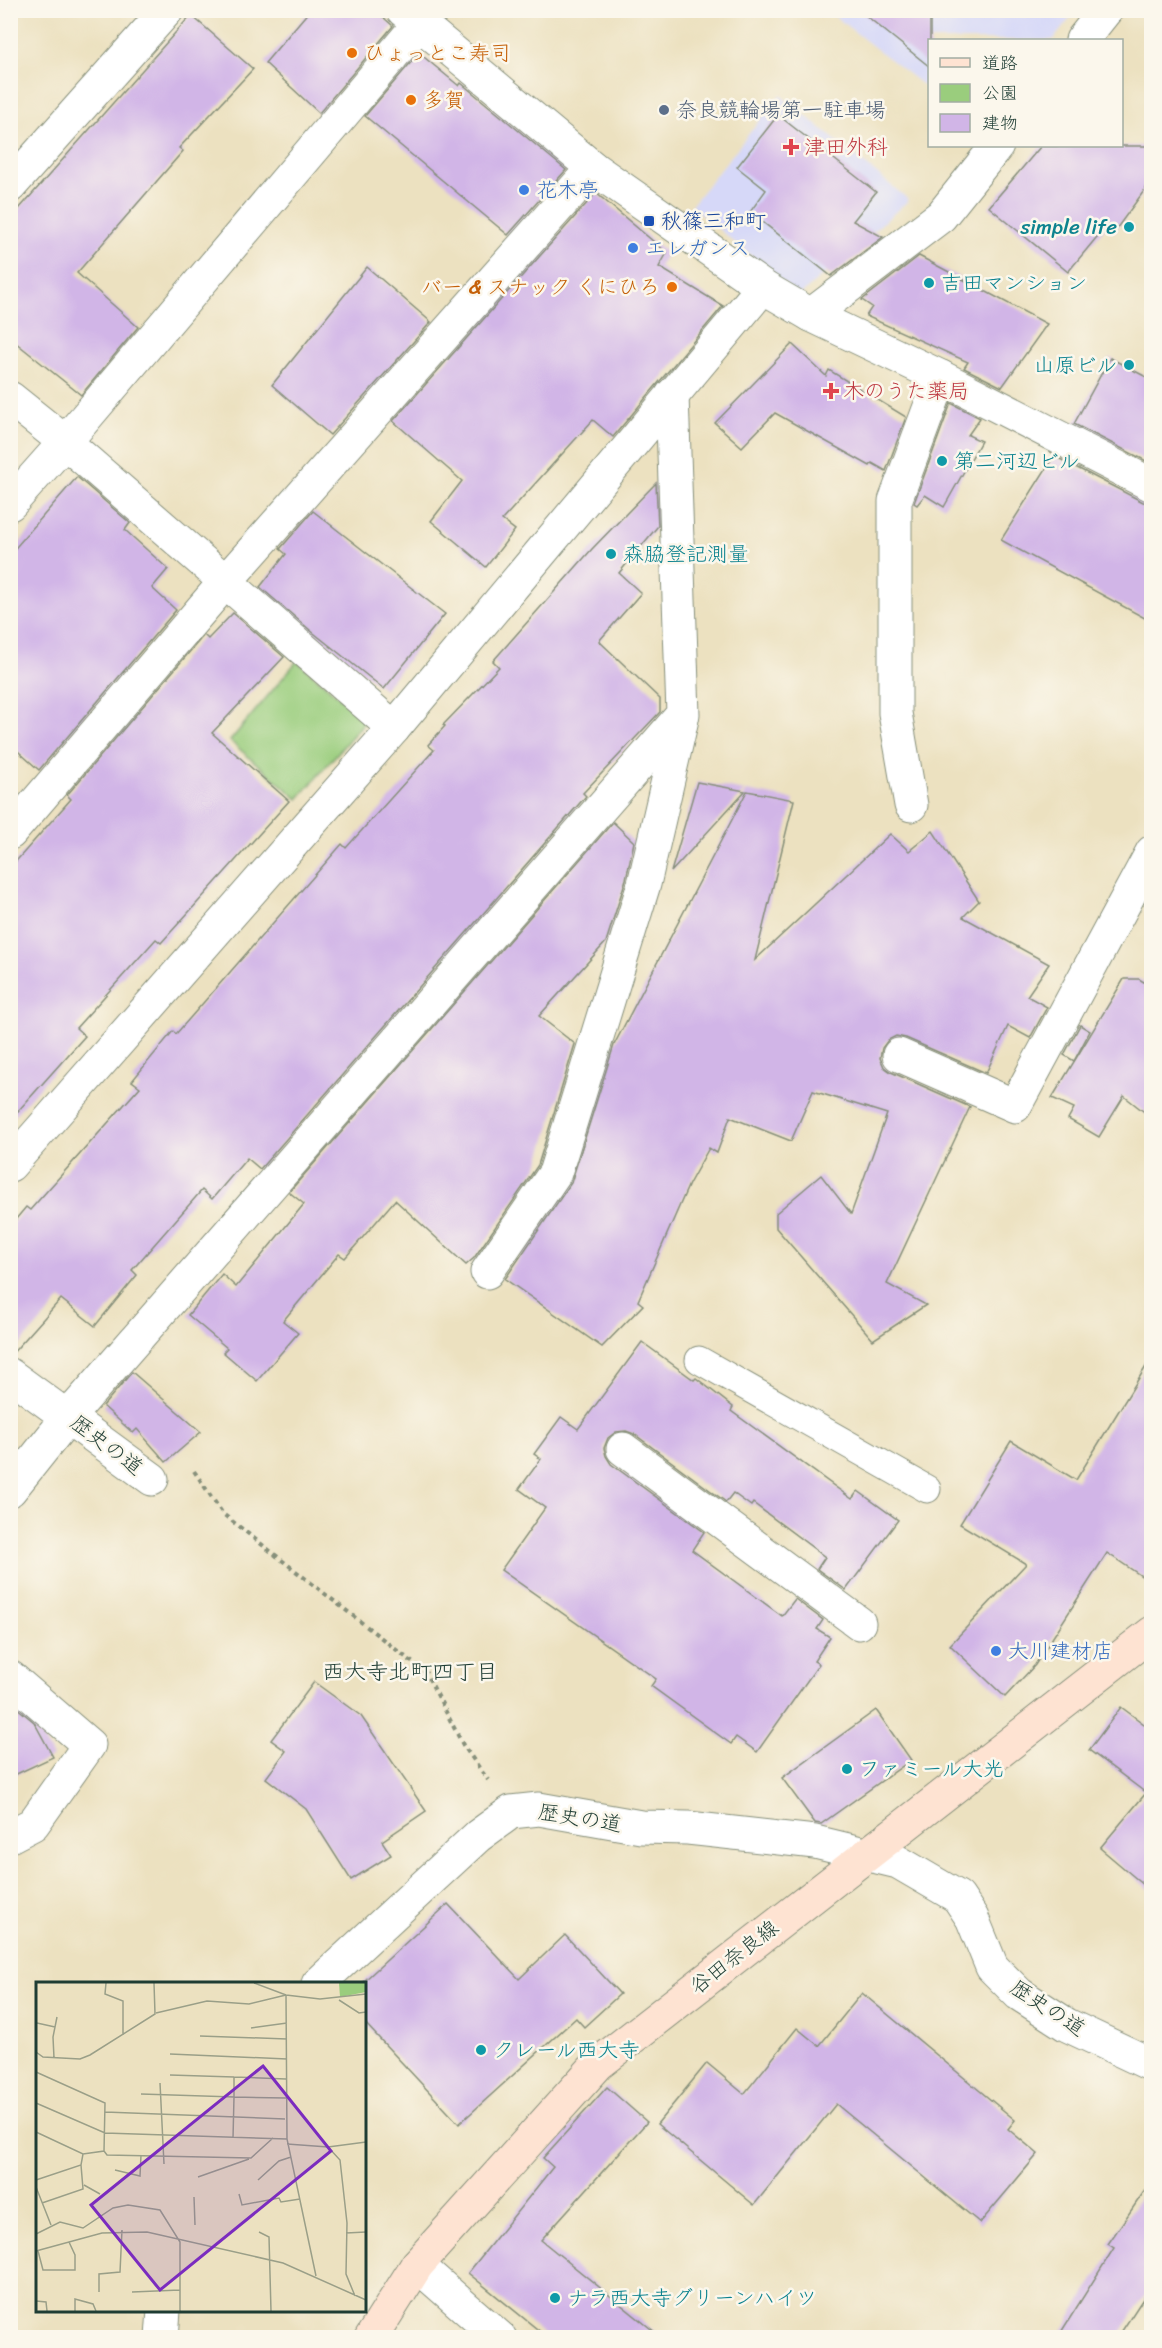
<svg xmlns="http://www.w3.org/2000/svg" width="1162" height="2348" viewBox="0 0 1162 2348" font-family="Sriracha,'Klee One',sans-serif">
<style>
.built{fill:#d6d8f8}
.green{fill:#9acd7d;stroke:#5c8558;stroke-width:1.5}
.building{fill:#d1b5e7}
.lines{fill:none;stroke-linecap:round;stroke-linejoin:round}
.service-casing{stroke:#868f7a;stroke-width:29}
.minor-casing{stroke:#868f7a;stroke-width:35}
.secondary-casing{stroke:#868f7a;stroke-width:35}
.path{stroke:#868f7a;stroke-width:4;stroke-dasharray:4.5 4.5;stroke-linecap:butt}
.service{stroke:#fff;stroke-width:27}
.minor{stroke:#fff;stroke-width:33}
.secondary{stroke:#fee3d2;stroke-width:33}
.food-dot{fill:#e8710a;stroke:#fbf7ec;stroke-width:2}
.service-dot{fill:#5c6f8a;stroke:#fbf7ec;stroke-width:2}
.health-dot{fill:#e0444e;stroke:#fbf7ec;stroke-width:2}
.shop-dot{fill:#3f7fe0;stroke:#fbf7ec;stroke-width:2}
.transit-dot{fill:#1a4fb4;stroke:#fbf7ec;stroke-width:2}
.culture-dot{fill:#0f9aa8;stroke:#fbf7ec;stroke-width:2}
.labels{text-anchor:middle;stroke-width:5;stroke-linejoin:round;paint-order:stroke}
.food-label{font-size:21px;fill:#c56008;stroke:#fbf7ec;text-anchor:start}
.service-label{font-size:21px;fill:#4e5e75;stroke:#fbf7ec;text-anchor:start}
.health-label{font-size:21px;fill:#be3a42;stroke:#fbf7ec;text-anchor:start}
.shop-label{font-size:21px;fill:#366cbe;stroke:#fbf7ec;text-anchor:start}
.transit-label{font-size:21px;fill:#164399;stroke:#fbf7ec;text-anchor:start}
.culture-label{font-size:21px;fill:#0d838f;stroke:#fbf7ec;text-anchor:start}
.street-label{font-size:21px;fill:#1f3d34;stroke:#fbf7ec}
.neighbourhood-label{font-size:22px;fill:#1f3d34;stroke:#fbf7ec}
.inset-road{fill:none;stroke:#9a9f88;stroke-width:1.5}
.view{fill:#7b2cbf;fill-opacity:0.15;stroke:#7b2cbf;stroke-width:3}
.inset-edge{fill:none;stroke:#1f3d34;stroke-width:3}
</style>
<rect width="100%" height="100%" fill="#fbf7ec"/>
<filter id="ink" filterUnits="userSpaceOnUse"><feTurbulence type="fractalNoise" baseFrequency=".0167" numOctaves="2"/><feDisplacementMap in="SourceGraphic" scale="12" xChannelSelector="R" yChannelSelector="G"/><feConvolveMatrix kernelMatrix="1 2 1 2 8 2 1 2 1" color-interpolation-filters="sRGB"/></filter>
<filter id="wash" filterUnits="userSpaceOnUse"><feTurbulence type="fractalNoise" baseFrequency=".008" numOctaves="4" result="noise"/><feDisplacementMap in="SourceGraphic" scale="24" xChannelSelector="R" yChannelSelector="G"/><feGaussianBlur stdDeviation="1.35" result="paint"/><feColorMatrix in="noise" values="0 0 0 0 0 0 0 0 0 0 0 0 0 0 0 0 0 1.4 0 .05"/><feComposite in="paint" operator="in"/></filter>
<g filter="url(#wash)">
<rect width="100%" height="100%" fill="#ece1c0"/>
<g class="built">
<path d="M828,11H1076L1053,40H930L929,90Z"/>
<path d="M780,95L909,200L799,296L691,206Z"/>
</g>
<path class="green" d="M297,661L366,720L298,799L230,741Z"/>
<g id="blocks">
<g class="building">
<path d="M310,10H375L393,26L319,113L265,63Z"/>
<path d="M859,10H930V67Z"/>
<path d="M191,15L253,69L179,148L183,151L77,273L138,327L81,395L10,338V219Z"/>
<path d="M419,53L459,86L461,83L566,170L508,235L365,116Z"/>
<path d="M778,115L876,192L853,221L883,237L831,276L750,212L766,190L737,167Z"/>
<path d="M1041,146H1152V180L1114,232L1106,226L1068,272L989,207Z"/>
<path d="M596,193L667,253L659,267L723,306L613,437L593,420L502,520L515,530L486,567L431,521L462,481L393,421Z"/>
<path d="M919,256L1047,324L1002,387L964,368L968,362L866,316L872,307L862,300Z"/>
<path d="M367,267L431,322L330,435L272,385Z"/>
<path d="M792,344L826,376L829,370L906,417L886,471L872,463L870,466L775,413L742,447L715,423Z"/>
<path d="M1110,358L1152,380V464L1074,424Z"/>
<path d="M951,403L980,418L968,435L981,441L944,507L925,495L917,505L914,503Z"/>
<path d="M1054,456L1143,502L1152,503V622L1001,540Z"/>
<path d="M77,477L130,523L125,530L168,569L152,588L176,610L39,770L10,744V554Z"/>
<path d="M656,483L658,526L619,573L641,593L599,641L660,699V712L583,793L586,796L260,1169L247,1158L212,1199L202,1190L132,1270L137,1275L95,1326L61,1299L10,1356V1226L26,1207L30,1210L140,1087L132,1081L173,1031L176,1034L342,844L346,848L434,750L428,745L445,726L443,725L499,667L493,661L592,549Z"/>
<path d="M313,511L445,614L384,689L310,630L260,587L286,554L280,549Z"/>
<path d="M233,613L284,657L212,733L289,801L161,943L156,939L76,1028L85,1036L10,1120V868L71,799L67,795L204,635L208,639Z"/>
<path d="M697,782L745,791L671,872Z"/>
<path d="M747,791L794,800L755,960L890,834L909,851L933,831L979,901L963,917L1049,964L1027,996L1047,1007L1030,1038L1008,1026L986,1073L906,1038L896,1036L888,1040L882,1048L880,1058L884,1067L891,1072L970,1107L887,1284L926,1305L873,1340L776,1228V1213L821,1175L851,1214L887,1114L813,1091L791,1141L730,1117L717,1153L709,1148L689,1184L638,1301L643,1305L602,1347L505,1279L571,1183L614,1045Z"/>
<path d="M613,822L634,842L626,879L606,942L539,1016L575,1044L538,1165L474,1258L466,1265L395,1200L345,1258L339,1254L283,1321L298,1333L257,1381L223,1352L227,1348L188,1315L222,1274L236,1287L304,1204L289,1192Z"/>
<path d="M1124,979H1139L1152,987V1118L1124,1096L1099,1137L1068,1119L1074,1108L1052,1098Z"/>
<path d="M1080,1025L1090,1031L1074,1061L1064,1055Z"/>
<path d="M642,1342L694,1380L696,1378L733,1407L731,1411L852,1499L858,1491L898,1520L846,1590L817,1569L825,1557L753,1503L751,1506L733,1493L726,1502L634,1434L626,1431L616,1432L608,1438L604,1448L606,1456L611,1464L704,1532L692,1550L782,1616L795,1599L823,1620L817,1629L830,1637L814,1661L819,1664L757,1752L736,1737L731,1744L651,1686L656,1679L501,1570L545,1508L519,1489L541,1459L534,1454L561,1417L578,1429Z"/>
<path d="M1152,1357V1583L1107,1553L1035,1665L1005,1697L950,1645L1026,1564L960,1524L1011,1441L1076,1480Z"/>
<path d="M132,1372L201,1432L166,1462L137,1429L133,1433L103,1406Z"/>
<path d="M314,1682L361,1716L426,1811L382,1841L391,1855L351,1880L306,1809L266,1778L286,1751L271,1740Z"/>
<path d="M10,1702L34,1722L53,1757L10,1777Z"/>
<path d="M1121,1707L1152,1730V1892L1100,1848L1146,1793L1089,1750Z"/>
<path d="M876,1710L911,1760L821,1824L815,1823L782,1778Z"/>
<path d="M448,1904L519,1979L565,1935L620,1994L584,2027L576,2018L459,2124L364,2022V1981Z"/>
<path d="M862,1993L1015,2120L1008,2129L1038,2154L980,2223L836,2104L754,2205L657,2124L707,2063L744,2094L797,2028L819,2046Z"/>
<path d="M607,2087L647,2122L541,2240L661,2337H547L468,2273L553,2167L543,2158Z"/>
<path d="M1152,2180V2285L1118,2337H1058L1114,2248L1108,2244Z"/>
</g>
</g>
</g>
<g filter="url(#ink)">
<use href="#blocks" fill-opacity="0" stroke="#868f7a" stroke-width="1.5"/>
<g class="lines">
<defs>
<path id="service" d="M699,1360L927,1489"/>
<g id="minor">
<path d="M403,10L593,168L763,287L811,315L941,377L1152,485"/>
<path d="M1082,40L1106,10"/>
<path d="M10,186L167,10"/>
<path d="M811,315L941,216L997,146"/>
<path d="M10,398L65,442L10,504"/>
<path d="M394,728L65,442L419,24"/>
<path d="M911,805L895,713V501L941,377"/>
<path d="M10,833L226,581L593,168"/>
<path d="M899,1055L1015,1106L1152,852"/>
<path d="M10,1165L394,728L763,287"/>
<path d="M487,1272L555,1173L644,884L682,719"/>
<path d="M10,1375L152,1479"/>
<path d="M623,1449L859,1623"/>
<path d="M10,1490L69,1416L683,714L672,395"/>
<path d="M10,1677L89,1745L33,1824L10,1836"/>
<path d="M318,1984L478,1836L511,1812L539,1809L641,1827L688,1828L815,1842L898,1862L958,1897L972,1918L992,1967L1019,1994L1067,2025L1152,2065"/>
<path d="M417,2265L500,2338"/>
<path d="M162,2338L164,2310"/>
</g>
<path id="secondary" d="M371,2338L417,2265L598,2064L1152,1633"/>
</defs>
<use href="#service" class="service-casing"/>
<use href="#minor" class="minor-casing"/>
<use href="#secondary" class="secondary-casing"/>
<path class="path" d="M194,1471L223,1514L426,1673L463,1745L488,1780"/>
<use href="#service" class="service"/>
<use href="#minor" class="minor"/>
<use href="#secondary" class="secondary"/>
</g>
</g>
<g class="food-dot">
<circle cx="352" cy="53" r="6"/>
<circle cx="411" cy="100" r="6"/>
<circle cx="672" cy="287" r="6"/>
</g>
<circle class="service-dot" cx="664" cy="110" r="6"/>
<g class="health-dot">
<path d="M788 138h6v6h6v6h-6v6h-6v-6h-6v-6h6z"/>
<path d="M828 382h6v6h6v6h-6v6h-6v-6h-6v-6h6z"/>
</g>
<g class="shop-dot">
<circle cx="524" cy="190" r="6"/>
<circle cx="633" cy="248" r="6"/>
<circle cx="996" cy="1651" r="6"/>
</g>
<rect class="transit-dot" x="643" y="215" width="12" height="12" rx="3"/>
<g class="culture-dot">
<circle cx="1129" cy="227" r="6"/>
<circle cx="929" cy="283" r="6"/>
<circle cx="1129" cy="365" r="6"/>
<circle cx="942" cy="461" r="6"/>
<circle cx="611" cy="554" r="6"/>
<circle cx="847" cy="1769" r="6"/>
<circle cx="481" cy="2050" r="6"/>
<circle cx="555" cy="2298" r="6"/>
</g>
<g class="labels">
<g class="food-label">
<text x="364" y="60">ひょっとこ寿司</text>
<text x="423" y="107">多賀</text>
<text x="660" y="294" text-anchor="end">バー &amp; スナック くにひろ</text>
</g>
<g class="service-label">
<text x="676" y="117">奈良競輪場第一駐車場</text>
</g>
<g class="health-label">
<text x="804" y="154">津田外科</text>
<text x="843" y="398">木のうた薬局</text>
</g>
<g class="shop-label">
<text x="536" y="197">花木亭</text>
<text x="645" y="255">エレガンス</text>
<text x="1008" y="1658">大川建材店</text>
</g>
<g class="transit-label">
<text x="661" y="228">秋篠三和町</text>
</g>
<g class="culture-label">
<text x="1117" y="234" text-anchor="end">simple life</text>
<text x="941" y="290">吉田マンション</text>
<text x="1117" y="372" text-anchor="end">山原ビル</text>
<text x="954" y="468">第二河辺ビル</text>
<text x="623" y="561">森脇登記測量</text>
<text x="859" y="1776">ファミール大光</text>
<text x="493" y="2057">クレール西大寺</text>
<text x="567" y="2305">ナラ西大寺グリーンハイツ</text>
</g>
<g class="street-label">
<text transform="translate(107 1445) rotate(37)" y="7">歴史の道</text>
<text transform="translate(580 1818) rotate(9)" y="7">歴史の道</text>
<text transform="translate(734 1957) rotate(-38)" y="7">谷田奈良線</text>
<text transform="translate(1048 2008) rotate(33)" y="7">歴史の道</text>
</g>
<g class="neighbourhood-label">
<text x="410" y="1679">西大寺北町四丁目</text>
</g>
</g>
<g transform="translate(36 1982)">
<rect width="330" height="330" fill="#ece1c0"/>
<path d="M303,1H330V10L304,15Z" fill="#9acd7d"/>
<path class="inset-road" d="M70,1L69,12L87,19V53M218,1L250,13L284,17L330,12M250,13L251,157L280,294M303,18L323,31L330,30M120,31L171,19L213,22L250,13M1,41L19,45M215,46L251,41M164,54L251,57M0,70L7,75L44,77L54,73L119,32L118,1M134,72L251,77M18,76L17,55L21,35M0,90L69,121L68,169L47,172L0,150M134,93L198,95M124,101L128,182M105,112L198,115V95L250,97M0,121L69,151L251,157M69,130L249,137M197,156L198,115L250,116M251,162L292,165L304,178L311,241L310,292L319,314M292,165L330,160M68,169L71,173L215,176L237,156M79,188L104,194L105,173M162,195L213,177M0,198L45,183L47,172M222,198L243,179L255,175M48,203L64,212M0,205L15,243M203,212L206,223L243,216L245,220L264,217M158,215L159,243M6,221L47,207L45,183M223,250L233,255L235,329M310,251L330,250M0,252L24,240L47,246L77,226L92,223L124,228L144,260V329M0,269L66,251L111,250L247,281L330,318M2,269L7,288H39V273L33,260M63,310V292L84,290L86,248M96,310L144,308M0,319L10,320L11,329M39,329V317L57,322L60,329"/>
<path class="view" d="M227,84L295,169L124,308L55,223Z"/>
<rect width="330" height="330" class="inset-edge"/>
</g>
<rect width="1162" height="2348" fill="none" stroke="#fbf7ec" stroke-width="36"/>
<rect x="928" y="39" width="195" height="108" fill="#fbf7ec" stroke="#a3ada2" stroke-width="1.5"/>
<rect x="940" y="58" width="30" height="9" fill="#fee3d2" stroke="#a3ada2" stroke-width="1.5"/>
<text x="982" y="69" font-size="18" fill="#1f3d34">道路</text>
<rect x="940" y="84" width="30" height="18" fill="#9acd7d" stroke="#a3ada2" stroke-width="1.5"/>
<text x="982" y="99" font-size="18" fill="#1f3d34">公園</text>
<rect x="940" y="114" width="30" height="18" fill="#d1b5e7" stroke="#a3ada2" stroke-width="1.5"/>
<text x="982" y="129" font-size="18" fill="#1f3d34">建物</text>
</svg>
